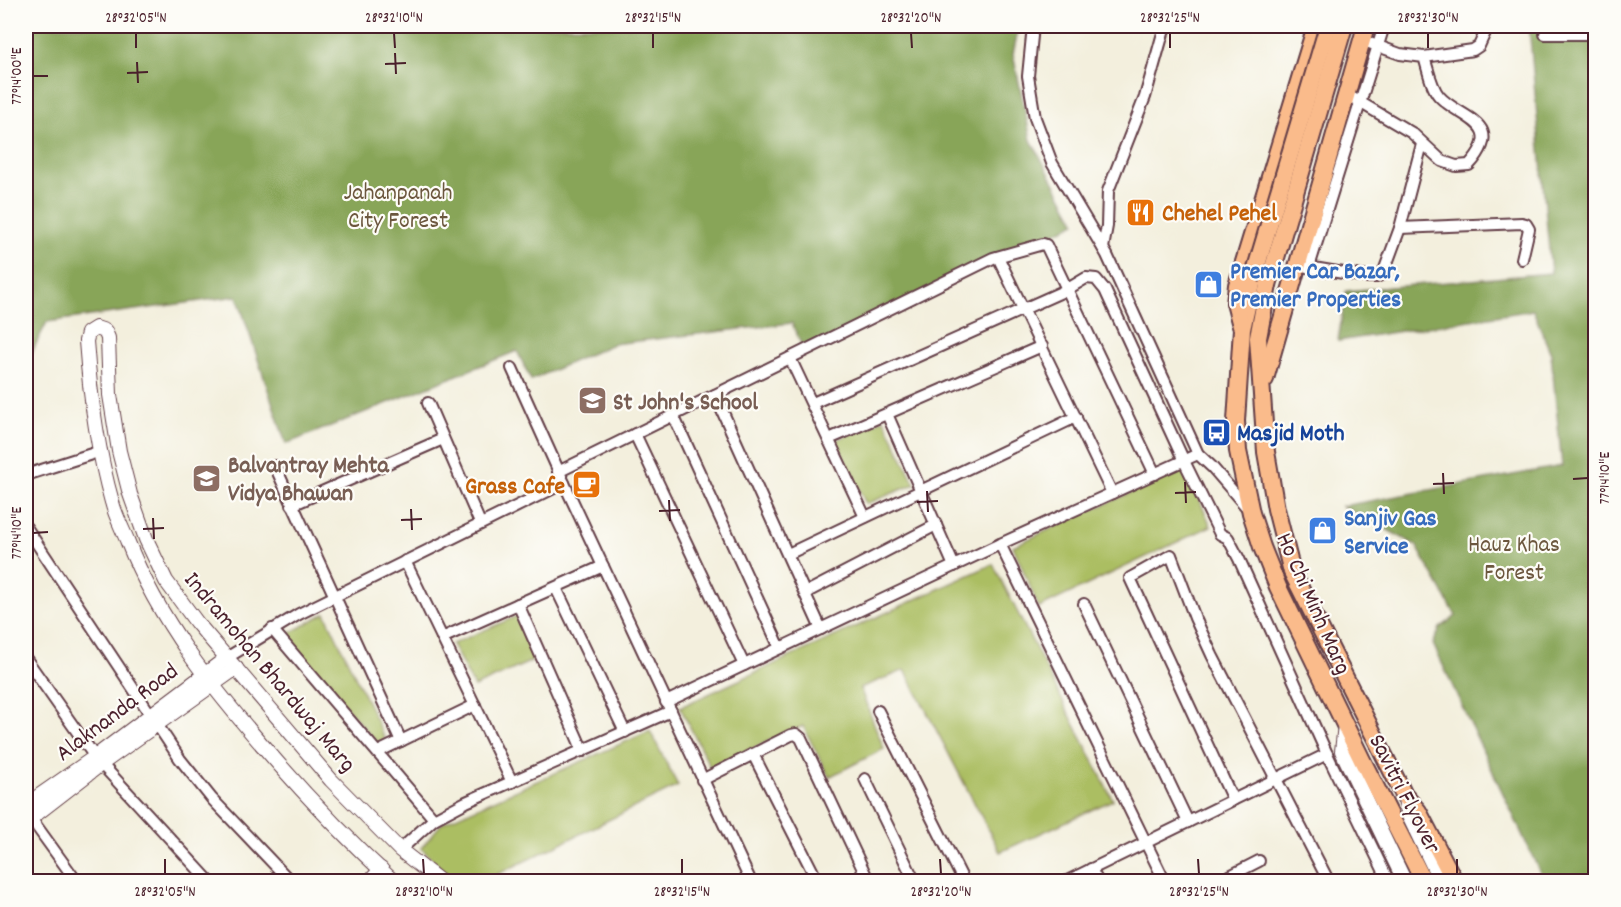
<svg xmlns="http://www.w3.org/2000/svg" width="1621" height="907" viewBox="0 0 1621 907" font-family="Dekko,sans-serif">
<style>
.green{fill:#abbe62;stroke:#7a6e46;stroke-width:1.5}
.forest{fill:#88a558;stroke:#696242;stroke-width:1.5}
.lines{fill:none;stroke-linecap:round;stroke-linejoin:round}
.minor-casing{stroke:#633e46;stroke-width:14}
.tertiary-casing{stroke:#633e46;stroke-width:16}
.primary-casing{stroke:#633e46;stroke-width:20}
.minor{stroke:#fff;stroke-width:10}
.tertiary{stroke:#fff;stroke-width:14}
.primary{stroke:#fabb8b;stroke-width:16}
.primary-bridge-casing{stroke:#633e46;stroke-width:20;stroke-linecap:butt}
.primary-bridge{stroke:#fabb8b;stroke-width:16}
.ticks{fill:none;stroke:#4a1f2b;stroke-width:2}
.labels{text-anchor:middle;stroke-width:4.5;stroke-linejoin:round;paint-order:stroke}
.park-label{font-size:24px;fill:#6c573e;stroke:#fdfcf7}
.food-label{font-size:24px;font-weight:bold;fill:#c56008;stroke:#fdfcf7;text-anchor:start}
.shop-label{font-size:24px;font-weight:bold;fill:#366cbe;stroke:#fdfcf7;text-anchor:start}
.education-label{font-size:24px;font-weight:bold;fill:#785e54;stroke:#fdfcf7;text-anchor:start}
.transit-label{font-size:24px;font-weight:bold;fill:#164399;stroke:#fdfcf7;text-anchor:start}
.street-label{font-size:24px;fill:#4a1f2b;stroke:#fdfcf7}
.neatline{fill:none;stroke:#4a1f2b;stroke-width:2}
.ticks-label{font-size:15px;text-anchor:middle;fill:#4a1f2b}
</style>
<rect width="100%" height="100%" fill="#fdfcf7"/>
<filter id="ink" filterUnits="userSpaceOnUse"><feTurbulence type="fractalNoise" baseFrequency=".0167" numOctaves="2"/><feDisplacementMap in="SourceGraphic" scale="12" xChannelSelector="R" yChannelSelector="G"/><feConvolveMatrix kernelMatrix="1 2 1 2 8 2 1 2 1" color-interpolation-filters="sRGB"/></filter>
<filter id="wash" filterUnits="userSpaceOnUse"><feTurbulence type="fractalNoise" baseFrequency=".008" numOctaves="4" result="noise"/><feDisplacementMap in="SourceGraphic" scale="24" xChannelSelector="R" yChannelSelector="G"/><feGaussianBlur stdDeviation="1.35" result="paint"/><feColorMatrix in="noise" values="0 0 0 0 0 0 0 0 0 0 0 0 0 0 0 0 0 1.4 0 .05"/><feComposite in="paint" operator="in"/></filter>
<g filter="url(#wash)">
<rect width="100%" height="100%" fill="#f3efdd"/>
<g class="green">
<path d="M884,419L915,484L866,504L836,440Z"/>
<path d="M1185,468L1211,526L1039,608L1013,546Z"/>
<path d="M993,564L1113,800L1000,852L905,670L860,688L884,749L829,777L803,726L710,767L680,707Z"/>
<path d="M325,613L385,739L377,743L285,636Z"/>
<path d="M517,616L534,660L474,687L452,644Z"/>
<path d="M650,731L678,786L484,881H454L421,848L442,823Z"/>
</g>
<g class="forest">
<path d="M26,26H1019L1013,54L1031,140L1076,223L804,351L792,323L613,344L531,380L517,351L286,444L237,296L47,322L26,364Z"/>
<path d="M1529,26H1595V881H1544L1433,644L1440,628L1456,616L1416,545L1342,506L1562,466L1551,354L1533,310L1338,341L1346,291L1551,273Z"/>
</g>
</g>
<g filter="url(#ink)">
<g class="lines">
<defs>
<g id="minor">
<path d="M1033,26L1028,76L1035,118L1052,163L1107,255L1198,454L1212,467L1249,510"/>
<path d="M1545,34H1596"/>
<path d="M1424,57L1473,50L1479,46L1488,26"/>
<path d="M1346,94L1412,133L1442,161L1456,166L1469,165C1508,122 1459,119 1439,96C1431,87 1428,69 1424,57L1400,54L1361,40"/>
<path d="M1400,228L1522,223L1526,224L1529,229L1522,259"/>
<path d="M1103,248L1107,226L1108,191L1145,97L1165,26"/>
<path d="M998,257L1112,493"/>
<path d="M1302,266L1367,277H1376L1383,274L1400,228L1422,144"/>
<path d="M1309,267L1384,26"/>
<path d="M790,358L865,517"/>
<path d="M512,368L564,483L751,882"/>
<path d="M715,395L821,629"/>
<path d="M428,403L480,523"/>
<path d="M813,403L1066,290L1086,278L1096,279L1105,290L1184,461L1220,534L1228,538L1239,559L1327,754L1389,882"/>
<path d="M887,414L954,566"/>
<path d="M673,415L780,648"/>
<path d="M635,434L744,665"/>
<path d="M829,439L1042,346"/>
<path d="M275,466L401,741"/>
<path d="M558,472L993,258L1043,244L1046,245L1155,474"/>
<path d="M26,475L101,451"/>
<path d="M292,505L443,439"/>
<path d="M26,527L180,759L212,799L291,882"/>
<path d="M788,554L1076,417"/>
<path d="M405,561L512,782"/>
<path d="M556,588L625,732"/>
<path d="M805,593L936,525"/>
<path d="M518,604L583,751"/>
<path d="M1084,604L1188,822"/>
<path d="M272,629L434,819"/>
<path d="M442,638L603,566"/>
<path d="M228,657L299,614L564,483"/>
<path d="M26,659L95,757L210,882"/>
<path d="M666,702L1000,544"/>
<path d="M878,711L964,882"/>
<path d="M378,752L475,705"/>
<path d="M753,754L818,882"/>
<path d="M865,779L915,882"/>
<path d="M702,780L791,735L796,734L801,738L869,882"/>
<path d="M1233,800L1130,578L1171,555L1195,618L1212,655L1329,882"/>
<path d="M27,813L77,882"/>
<path d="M400,850L434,819L466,802L671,711"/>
<path d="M1091,869L1098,882"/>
<path d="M1065,882L1327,754"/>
<path d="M1165,882L1000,544L1198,454"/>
<path d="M1218,882L1259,861"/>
</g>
<g id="tertiary">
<path d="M1345,725L1342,751L1405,882"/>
<path d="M1404,795L1409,816L1441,882"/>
<path d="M26,805L95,757L228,657"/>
<path d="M26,822L101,764L236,668"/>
<path d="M370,882L381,869"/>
<path d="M394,882C350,842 309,799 270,754C213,689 159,622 127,540C122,528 115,515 112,502C97,449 90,395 86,341L88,333L96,328L105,331L108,338L110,395L119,451L130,494L146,539L166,581L197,623L331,780L400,850L441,882"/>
</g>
<g id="primary">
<path d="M1254,275L1242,329L1236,421L1238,451L1251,513L1262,547L1278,587L1362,760L1424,882"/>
<path d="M1268,285L1258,338L1266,452L1276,509L1292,572L1404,795L1418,811L1455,882"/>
<path d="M1241,326L1235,303L1237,285L1316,26"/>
<path d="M1265,379L1366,26"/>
</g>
</defs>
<use href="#minor" class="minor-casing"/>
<use href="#tertiary" class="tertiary-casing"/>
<use href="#primary" class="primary-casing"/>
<use href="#minor" class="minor"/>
<use href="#tertiary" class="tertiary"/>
<use href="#primary" class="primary"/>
<defs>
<g id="primary-bridge">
<path d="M1254,275L1328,26"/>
<path d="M1268,285L1344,26"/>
</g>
</defs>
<use href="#primary-bridge" class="primary-bridge-casing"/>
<use href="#primary-bridge" class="primary-bridge"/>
</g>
</g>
<path class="ticks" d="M136,33V48M394,33L395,48M653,33V48M911,33L912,48M1170,33V48M1428,33V48M395,53L396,74M137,62L138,83M385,64L406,63M127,73L148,72M33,76H48M1443,473L1444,494M1573,479L1588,478M1185,482L1186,503M1433,484L1454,483M927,491L928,512M1175,493L1196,492M669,500L670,521M917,502L938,501M411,509L412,530M659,511L680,510M153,518L154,539M401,520L422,519M143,529L164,528M33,533L48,532M165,859V874M423,859L424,874M682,859V874M940,859L941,874M1198,859L1199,874M1457,859V874"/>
<defs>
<symbol id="restaurant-square" viewBox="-11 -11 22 22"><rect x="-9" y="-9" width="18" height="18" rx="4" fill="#e8710a" stroke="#fdfcf7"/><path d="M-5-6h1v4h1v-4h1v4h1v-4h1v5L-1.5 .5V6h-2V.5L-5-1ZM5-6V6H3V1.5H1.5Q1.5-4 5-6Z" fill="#fff"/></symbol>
<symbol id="shop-square" viewBox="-11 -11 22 22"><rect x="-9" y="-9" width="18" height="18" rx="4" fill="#3f7fe0" stroke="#fdfcf7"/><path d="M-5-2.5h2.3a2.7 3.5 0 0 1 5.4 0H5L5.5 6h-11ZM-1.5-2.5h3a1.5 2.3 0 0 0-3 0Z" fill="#fff"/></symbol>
<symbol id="school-square" viewBox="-11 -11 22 22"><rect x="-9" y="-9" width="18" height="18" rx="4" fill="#8d6e63" stroke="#fdfcf7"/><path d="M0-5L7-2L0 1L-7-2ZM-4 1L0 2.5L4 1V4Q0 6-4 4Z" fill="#fff"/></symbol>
<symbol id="bus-square" viewBox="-11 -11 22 22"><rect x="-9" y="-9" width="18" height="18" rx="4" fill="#1a4fb4" stroke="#fdfcf7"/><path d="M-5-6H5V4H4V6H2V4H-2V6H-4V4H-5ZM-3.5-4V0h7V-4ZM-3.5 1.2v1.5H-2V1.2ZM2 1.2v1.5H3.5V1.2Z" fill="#fff"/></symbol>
<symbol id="cafe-square" viewBox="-11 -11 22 22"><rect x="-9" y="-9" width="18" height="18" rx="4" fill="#e8710a" stroke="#fdfcf7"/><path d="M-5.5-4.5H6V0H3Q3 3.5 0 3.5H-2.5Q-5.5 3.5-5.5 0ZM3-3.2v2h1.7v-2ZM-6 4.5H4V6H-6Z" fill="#fff"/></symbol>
</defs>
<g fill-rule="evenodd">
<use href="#restaurant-square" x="1124" y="196" width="33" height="33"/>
<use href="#shop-square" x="1192" y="268" width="33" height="33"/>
<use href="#school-square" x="576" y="384" width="33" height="33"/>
<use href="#bus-square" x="1200" y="416" width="33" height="33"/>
<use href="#school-square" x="190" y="462" width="33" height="33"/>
<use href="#cafe-square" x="570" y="468" width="33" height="33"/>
<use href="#shop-square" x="1306" y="514" width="33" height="33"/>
</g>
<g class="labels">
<g class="park-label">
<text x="398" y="199">Jahanpanah<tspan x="398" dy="28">City Forest</tspan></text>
<text x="1514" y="551">Hauz Khas<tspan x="1514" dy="28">Forest</tspan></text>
</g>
<g class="food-label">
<text x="1162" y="220">Chehel Pehel</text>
<text x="565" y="493" text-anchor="end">Grass Cafe</text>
</g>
<g class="shop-label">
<text x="1230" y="278">Premier Car Bazar,<tspan x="1230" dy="28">Premier Properties</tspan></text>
<text x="1344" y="525">Sanjiv Gas<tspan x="1344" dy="28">Service</tspan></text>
</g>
<g class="education-label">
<text x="613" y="409">St John's School</text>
<text x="228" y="472">Balvantray Mehta<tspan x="228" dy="28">Vidya Bhawan</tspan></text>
</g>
<g class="transit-label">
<text x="1237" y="440">Masjid Moth</text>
</g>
<g class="street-label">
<text transform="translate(1315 603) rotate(66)" y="8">Ho Chi Minh Marg</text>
<text transform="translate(271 671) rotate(50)" y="8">Indramohan Bhardwaj Marg</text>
<text transform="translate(116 711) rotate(-37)" y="8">Alaknanda Road</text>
<text transform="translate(1406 793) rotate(63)" y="8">Savitri Flyover</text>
</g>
</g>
<rect width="1621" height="907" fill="none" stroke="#fdfcf7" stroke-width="66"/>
<rect x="33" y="33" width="1555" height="841" class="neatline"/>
<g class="ticks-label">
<text x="136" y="22">28°32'05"N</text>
<text x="394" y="22">28°32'10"N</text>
<text x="653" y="22">28°32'15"N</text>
<text x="911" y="22">28°32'20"N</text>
<text x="1170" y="22">28°32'25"N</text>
<text x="1428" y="22">28°32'30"N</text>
<text transform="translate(16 76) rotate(-90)" y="5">77°14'00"E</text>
<text transform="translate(1604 478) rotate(-90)" y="5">77°14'10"E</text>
<text transform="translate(16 533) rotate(-90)" y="5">77°14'10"E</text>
<text x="165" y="896">28°32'05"N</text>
<text x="424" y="896">28°32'10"N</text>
<text x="682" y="896">28°32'15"N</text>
<text x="941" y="896">28°32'20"N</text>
<text x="1199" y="896">28°32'25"N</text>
<text x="1457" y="896">28°32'30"N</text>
</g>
</svg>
